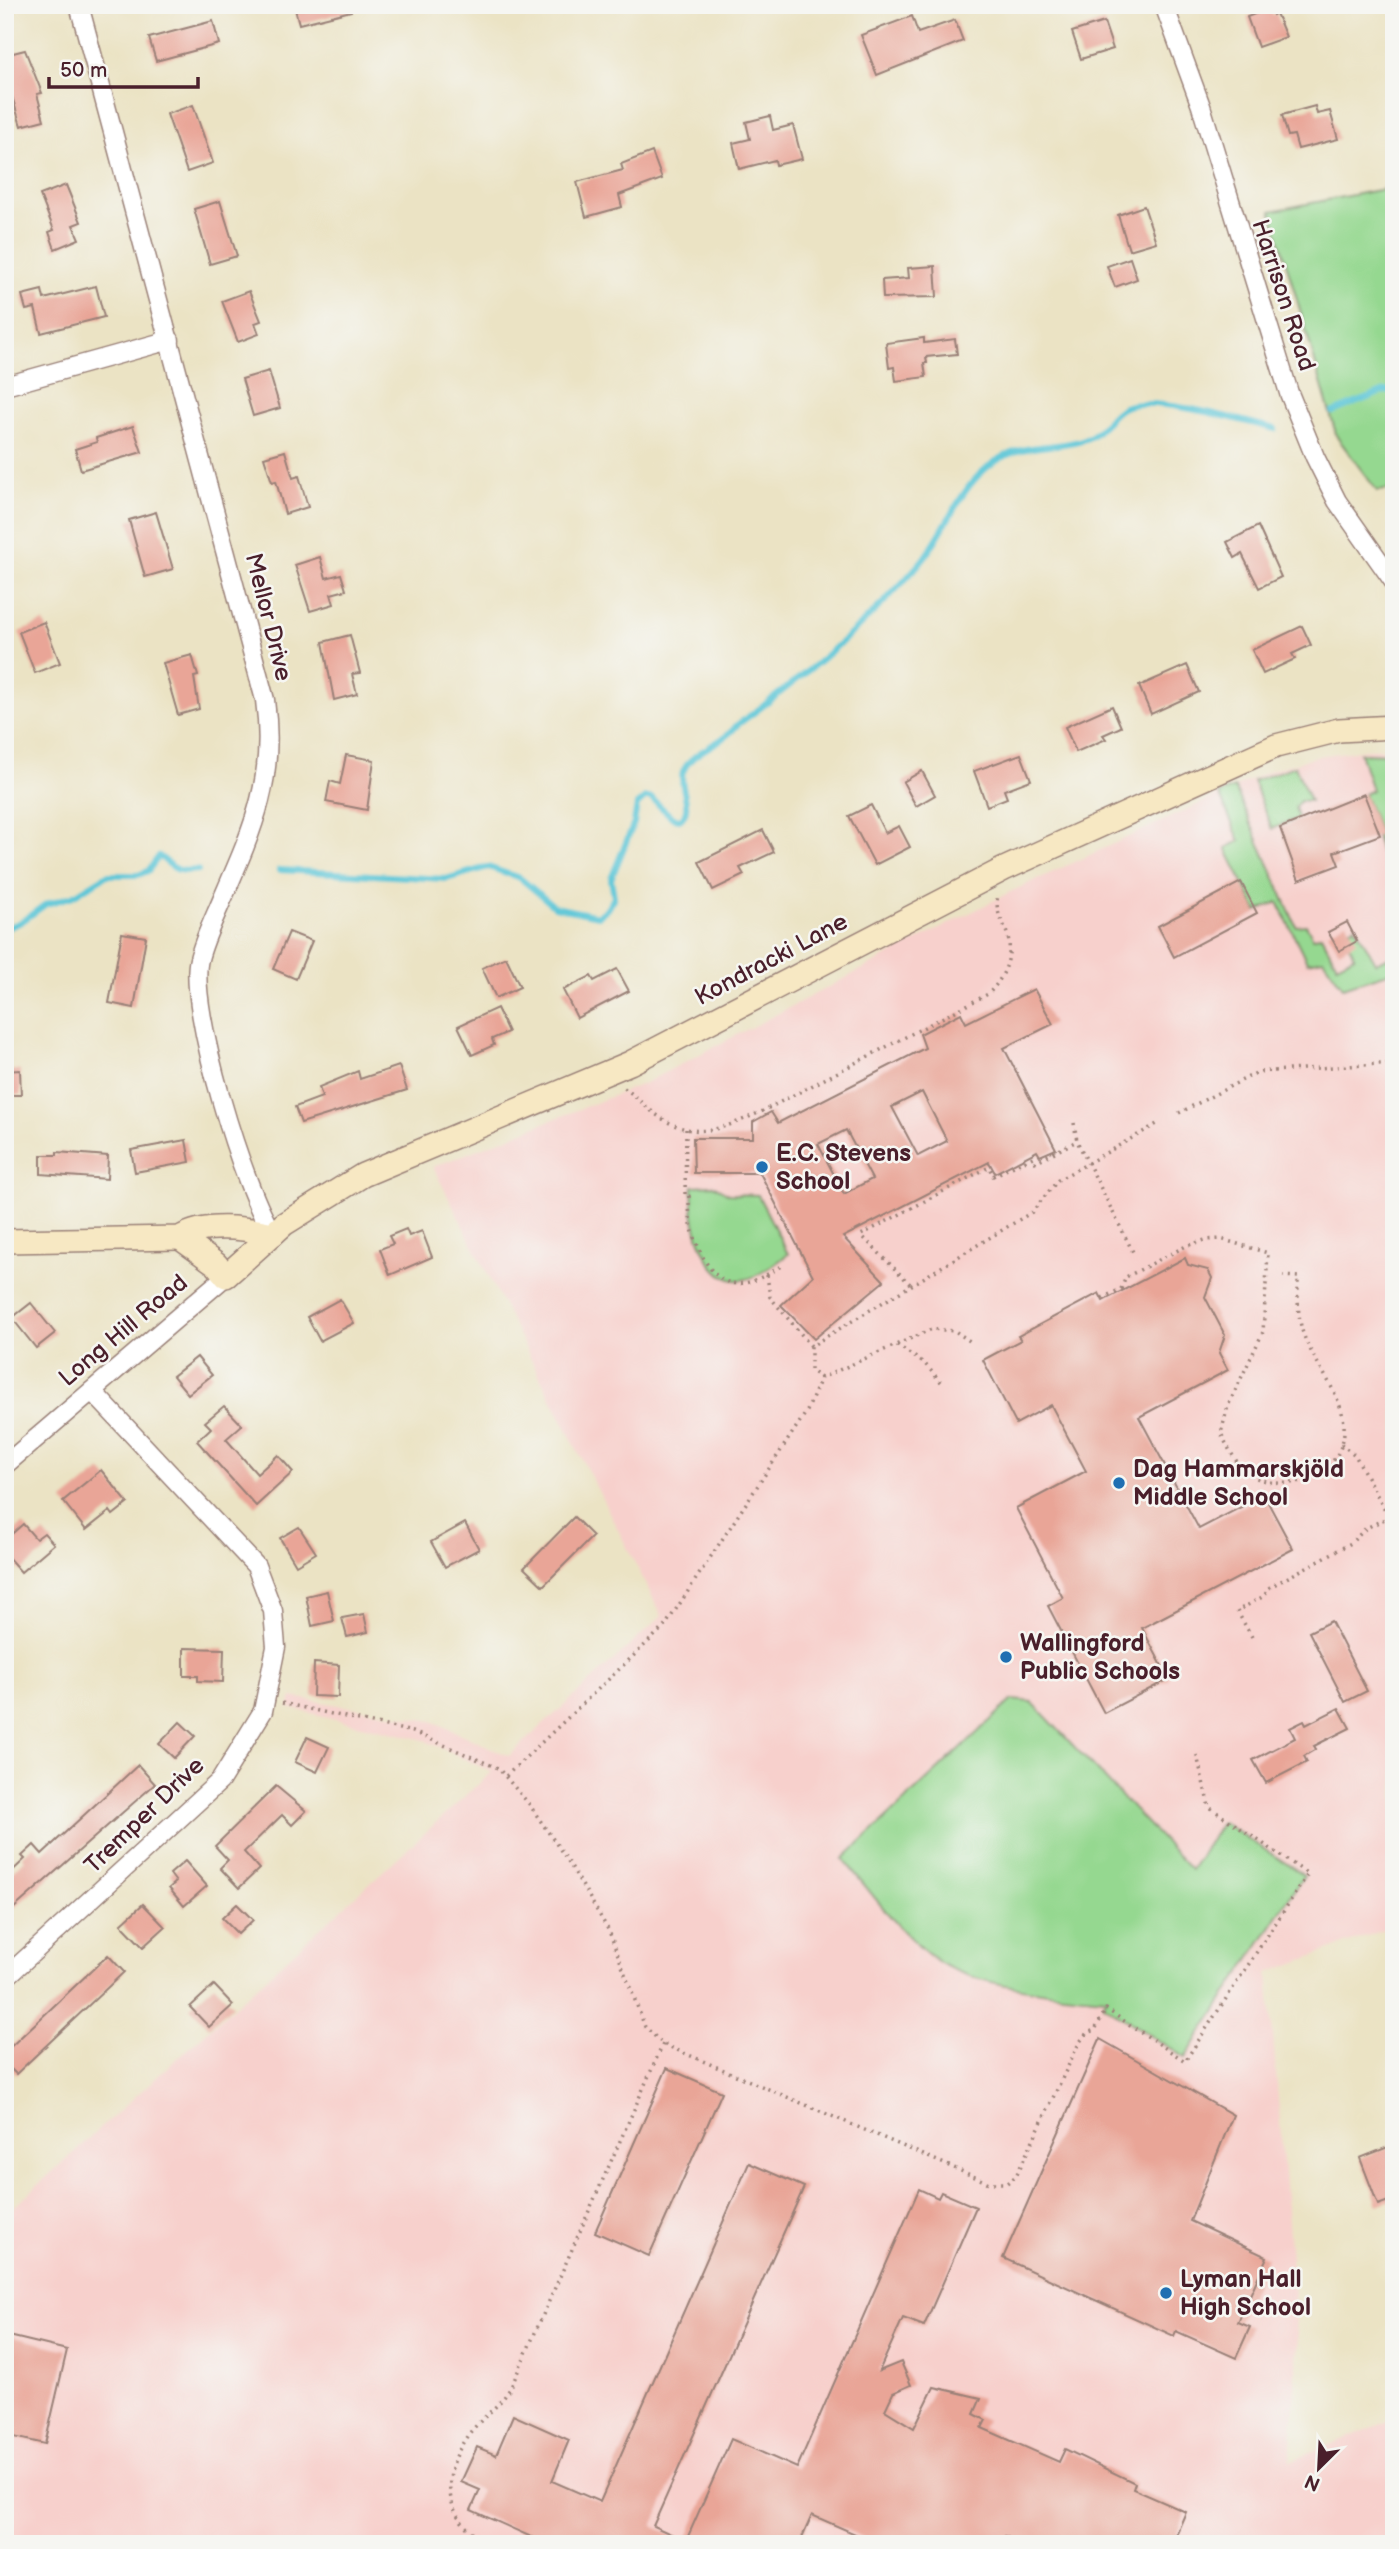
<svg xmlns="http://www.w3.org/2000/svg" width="1399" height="2549" viewBox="0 0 1399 2549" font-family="'Balsamiq Sans',sans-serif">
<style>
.built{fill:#f7d0cc}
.green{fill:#95d890;stroke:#707c5e;stroke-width:2}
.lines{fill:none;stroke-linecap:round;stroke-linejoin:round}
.stream{stroke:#5cc6d7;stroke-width:6}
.building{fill:#e9a597;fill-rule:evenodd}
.minor-casing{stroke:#9a8178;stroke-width:21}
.secondary-casing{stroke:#9a8178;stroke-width:26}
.path{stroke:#9a8178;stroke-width:3.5;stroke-dasharray:2 5;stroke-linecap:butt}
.minor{stroke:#fff;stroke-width:18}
.secondary{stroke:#f7e8c3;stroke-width:23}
.poi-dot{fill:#1f6fb2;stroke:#f6f6f2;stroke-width:2.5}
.labels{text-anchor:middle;stroke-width:5;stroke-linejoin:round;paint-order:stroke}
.street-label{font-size:24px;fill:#4a1f2b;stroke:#f6f6f2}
.poi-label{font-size:24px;font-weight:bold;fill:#4a1f2b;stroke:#f6f6f2;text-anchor:start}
</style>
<rect width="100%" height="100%" fill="#f6f6f2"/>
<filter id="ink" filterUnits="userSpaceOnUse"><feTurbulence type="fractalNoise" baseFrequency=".0143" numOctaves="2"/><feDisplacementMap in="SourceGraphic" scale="14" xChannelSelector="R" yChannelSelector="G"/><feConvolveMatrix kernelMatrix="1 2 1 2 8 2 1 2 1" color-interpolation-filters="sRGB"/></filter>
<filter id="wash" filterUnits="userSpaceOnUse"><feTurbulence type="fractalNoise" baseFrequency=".00686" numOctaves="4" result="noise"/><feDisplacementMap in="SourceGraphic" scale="28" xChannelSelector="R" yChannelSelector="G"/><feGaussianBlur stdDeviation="1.57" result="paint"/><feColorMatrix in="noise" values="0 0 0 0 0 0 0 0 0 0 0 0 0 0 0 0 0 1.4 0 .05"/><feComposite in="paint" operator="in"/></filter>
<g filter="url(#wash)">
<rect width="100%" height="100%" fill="#ebe3c4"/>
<path class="built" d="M1367,749H1394V1926L1268,1973L1298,2346L1290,2461L1394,2419V2544H6L5,2215L492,1772L424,1740L289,1708L292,1697L432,1721L509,1756L662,1616L433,1167L643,1084L1008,893L1272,770L1319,756Z"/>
<g class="green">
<path d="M1394,187V489L1377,491L1337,437L1271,211Z"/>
<path d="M1360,753L1394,754V853L1391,857L1382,856L1376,836L1380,834L1364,794L1372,790Z"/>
<path d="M1295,766L1310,801H1300L1295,807L1298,818L1272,829L1253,781Z"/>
<path d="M1235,788L1296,926L1306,925L1313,938L1321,935L1337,965L1355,956L1349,945L1350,929L1355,926L1376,963L1394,955V971L1343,987L1323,959L1307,962L1278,902L1257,911L1226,848L1240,841L1219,794Z"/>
<path d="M713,1185L729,1194L758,1195L788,1254C754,1281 725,1298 703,1249C694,1228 691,1209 693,1186Z"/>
<path d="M1012,1700L1032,1702L1191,1870L1222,1822L1304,1875L1185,2058L1103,2005L1107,1998C1065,1995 974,1986 939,1962C901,1936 873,1894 843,1859Z"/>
</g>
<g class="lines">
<g class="stream">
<path d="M1333,412L1385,391L1394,392"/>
<path d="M279,870L446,879L488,867L520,878L555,907L598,916L607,909L614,897L611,879L634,823L637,805L645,798H651L673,818L681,819C694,806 678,788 683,772C691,750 724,744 737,725C804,677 867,625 920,563C949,528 961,477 1005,456C1031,443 1061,449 1088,438C1102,432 1111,412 1124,407C1154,395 1243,421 1275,429"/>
<path d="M5,929L21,922L46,904L73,896L107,875H138L148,871L159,856C175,868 174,873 198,870"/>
</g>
</g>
<g id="blocks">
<g class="building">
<path d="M294,5H350L351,11L299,24Z"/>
<path d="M1270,8L1273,15L1276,13L1286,37L1258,47L1247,17Z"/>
<path d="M912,16L918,33L955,20L963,41L877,75L861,35Z"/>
<path d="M213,21L219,44L156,61L149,38Z"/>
<path d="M1104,22L1113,49L1081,59L1072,32Z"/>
<path d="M25,50L42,93L37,94L44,120L21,126L5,73V55Z"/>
<path d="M193,105L213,163L187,172L167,114Z"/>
<path d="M1315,106L1317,114L1330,111L1338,139L1298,149L1294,135L1288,136L1282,115Z"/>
<path d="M770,116L773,130L793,125L802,159L776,165L775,160L739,169L733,143L750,139L746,122Z"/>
<path d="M652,152L662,179L619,195L622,207L586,217L577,182L623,170L621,164Z"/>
<path d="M66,185L81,222L73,225L79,239L55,249L49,232L54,230L40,195Z"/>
<path d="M220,201L237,256L210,264L194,209Z"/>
<path d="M1144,206L1156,242L1129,250L1118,215Z"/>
<path d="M1130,258L1137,279L1115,287L1107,266Z"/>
<path d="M935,266L937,297L883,298L882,280L909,278L908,268Z"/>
<path d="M96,286L104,317L41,333L35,308L26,310L22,295L42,290L44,299Z"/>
<path d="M249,291L261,321L255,323L259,334L238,342L222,301Z"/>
<path d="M924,338V343L955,339L957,354L926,357L927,363H924L926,377L896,381L894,367L889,368L886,343Z"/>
<path d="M269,371L280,408L253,416L242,379Z"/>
<path d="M133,426L142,452L81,470L75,449L97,442L96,438Z"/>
<path d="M285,451L293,478L299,476L308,507L285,514L276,481L272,482L264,457Z"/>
<path d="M156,512L173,569L145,577L129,520Z"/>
<path d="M1258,526L1281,577L1259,588L1242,554L1235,558L1227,542Z"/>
<path d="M320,557L326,578L341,574L346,590L331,594L334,604L310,611L295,565Z"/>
<path d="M44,622L60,663L35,673L19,632Z"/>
<path d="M1302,626L1311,645L1292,654L1295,659L1263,674L1252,650Z"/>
<path d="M350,635L360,673L352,674L357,694L334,700L323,642Z"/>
<path d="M192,655L198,676L194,677L199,709L178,715L163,663Z"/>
<path d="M1187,665L1199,692L1151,714L1139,686Z"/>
<path d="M1112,706L1121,727L1103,735L1106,739L1076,752L1065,727Z"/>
<path d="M1021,754L1031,780L1004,790L1007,798L987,806L974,771Z"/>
<path d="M346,755L374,760L367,810L326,802L330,781L340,784Z"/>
<path d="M922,771L935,795L916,806L903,782Z"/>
<path d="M1364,794L1380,835L1334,852L1339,865L1299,880L1280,828Z"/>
<path d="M871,805L885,833L899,826L910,847L875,865L849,816Z"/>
<path d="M763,830L774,852L740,868L744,875L713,890L699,862Z"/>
<path d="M1241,882L1257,913L1174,957L1158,926Z"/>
<path d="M1347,922L1357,941L1339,951L1328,932Z"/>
<path d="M289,932L312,941L296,979L273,969Z"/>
<path d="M122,933L146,937L134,1008L109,1003Z"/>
<path d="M506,957L520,987L496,998L482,968Z"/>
<path d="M617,969L629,991L577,1018L563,990L591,976L594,981Z"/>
<path d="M1034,989L1053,1024L1004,1048L1056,1149L1040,1156L1037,1151L995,1173L989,1162L843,1237L884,1281L814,1339L781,1305L813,1276L760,1173H694L693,1138H753V1122L771,1112L778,1123L925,1048L920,1034L961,1013L966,1023ZM922,1092L947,1141L918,1156L892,1107ZM846,1130L872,1179L844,1194L818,1144Z"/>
<path d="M497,1008L508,1032L492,1039L494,1045L472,1055L458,1026Z"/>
<path d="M399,1066L407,1090L301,1123L295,1107L322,1097L319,1087L358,1071L360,1079Z"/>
<path d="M20,1070L21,1095H5V1071Z"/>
<path d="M186,1140L190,1162L135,1172L131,1150Z"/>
<path d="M57,1152L108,1156L107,1179L41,1174V1155H57Z"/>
<path d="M406,1229L409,1236L422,1231L432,1257L390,1275L380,1249L393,1244L389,1236Z"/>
<path d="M1185,1258L1188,1265L1208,1270L1212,1278L1205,1297L1225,1335L1219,1353L1228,1370L1139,1417L1199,1529L1264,1495L1293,1549L1142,1628L1169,1679L1104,1713L1048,1606L1063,1598L1016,1508L1086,1471L1051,1405L1016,1424L983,1360L1021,1340L1018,1336L1099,1293L1103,1301Z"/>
<path d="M340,1299L354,1323L320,1341L307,1317Z"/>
<path d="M31,1303L55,1333L36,1348L12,1318Z"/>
<path d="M197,1357L212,1375L188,1394L173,1376Z"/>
<path d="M224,1406L242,1425L226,1439L257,1474L278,1455L293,1472L256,1506L197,1441L211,1428L205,1422Z"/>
<path d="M101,1470L128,1503L113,1515L110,1511L86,1530L63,1501Z"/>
<path d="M574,1517L593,1536L543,1586L524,1568Z"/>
<path d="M465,1523L479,1549L445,1567L431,1542Z"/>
<path d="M23,1524L36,1539L44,1533L54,1544L21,1572L5,1554V1540Z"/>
<path d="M299,1527L316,1553L296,1565L280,1538Z"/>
<path d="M327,1591L334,1621L312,1626L306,1596Z"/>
<path d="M364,1614L368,1632L347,1637L342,1618Z"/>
<path d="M1331,1621L1367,1691L1345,1702L1309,1632Z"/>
<path d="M184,1648L224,1649L223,1682L198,1681V1676H184Z"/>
<path d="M314,1663L339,1665L338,1697L313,1696Z"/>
<path d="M1339,1708L1350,1728L1314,1746L1316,1749L1304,1756L1307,1762L1266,1783L1253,1760L1295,1738L1290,1728L1304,1721L1306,1725Z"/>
<path d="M180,1722L195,1736L174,1758L159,1744Z"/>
<path d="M307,1737L329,1747L317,1772L295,1762Z"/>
<path d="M138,1765L155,1784L5,1916V1878L25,1859L22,1856L34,1845L42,1854Z"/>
<path d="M276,1786L306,1811L292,1825L282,1815L244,1852L259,1869L239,1888L220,1868L228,1860L215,1846Z"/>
<path d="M185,1861L207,1886L184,1906L169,1888L176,1882L170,1874Z"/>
<path d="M143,1904L165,1927L143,1947L121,1924Z"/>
<path d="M237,1904L253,1920L238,1934L222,1918Z"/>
<path d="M108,1955L124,1972L16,2074L5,2063V2052Z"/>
<path d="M214,1985L233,2005L209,2027L190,2007Z"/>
<path d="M1100,2039L1233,2115L1190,2221L1267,2257L1238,2322L1250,2327L1236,2358L1176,2331L1174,2336L1003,2258Z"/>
<path d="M667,2068L722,2092L649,2256L595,2232Z"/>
<path d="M1388,2147L1394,2163V2199L1378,2205L1360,2158Z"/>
<path d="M749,2163L804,2187L653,2526L686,2541L731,2439L797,2468L919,2189L938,2198L941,2192L976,2207L924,2326L903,2318L879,2371L901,2362L911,2385L893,2393L885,2410L914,2428L934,2387L981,2398L974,2414L986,2420L982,2428L1059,2462L1065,2449L1135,2483L1133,2489L1186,2512L1172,2544H1022L1005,2536L1001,2544H878L812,2515L799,2544H547L471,2510L480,2490L461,2482L477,2447L496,2455L513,2415L569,2440L552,2481L600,2502Z"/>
<path d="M5,2335L67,2350L45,2444L5,2435Z"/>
</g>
</g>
</g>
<g filter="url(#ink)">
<use href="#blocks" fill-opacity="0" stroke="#9a8178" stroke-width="2"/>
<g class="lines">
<defs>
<g id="minor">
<path d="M79,5L265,700C276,779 253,829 222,900C214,919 204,939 199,959C187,1005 245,1194 273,1234"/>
<path d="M1164,5L1201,106L1289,393L1315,457L1337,501L1394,582"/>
<path d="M5,386L170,340"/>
<path d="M5,1465L226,1276"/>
<path d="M5,1978L220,1781L263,1711L276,1647L273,1611L256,1566L92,1391"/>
</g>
<g id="secondary">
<path d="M180,1238L216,1264L226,1276L284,1224L363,1175L630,1063L1004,869L1276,746L1339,730L1394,727"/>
<path d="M5,1241L180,1238C205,1222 245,1228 273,1234"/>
</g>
</defs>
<use href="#minor" class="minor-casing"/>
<use href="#secondary" class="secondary-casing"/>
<g class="path">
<path d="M624,1088C635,1095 643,1105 654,1113C694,1143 722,1129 763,1111L988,994C1003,979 1013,959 1008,937C1004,921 994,913 998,895"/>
<path d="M1179,1113L1258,1072L1394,1063"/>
<path d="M1074,1123L1077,1141L1134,1254"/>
<path d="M686,1129L685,1195L689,1196C689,1221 691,1230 701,1253C722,1297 749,1287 784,1264"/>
<path d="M767,1275L770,1297L811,1346"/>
<path d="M910,1284L861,1235L989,1167L993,1176L1033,1157L1035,1162L1077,1141"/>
<path d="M1102,1298L1121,1289L1126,1277L1186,1246L1205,1240L1221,1239L1268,1253L1263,1332L1228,1406L1221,1433C1230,1452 1240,1473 1262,1480C1299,1492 1347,1470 1344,1424C1341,1392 1315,1365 1304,1336C1297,1317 1298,1297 1298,1277L1283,1276"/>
<path d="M897,1345L925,1364L942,1383"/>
<path d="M821,1378L811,1371V1346L1032,1212L1058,1180L1157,1124"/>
<path d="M1341,1444L1355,1455L1389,1517L1394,1516"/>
<path d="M1252,1637L1237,1611L1264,1596L1270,1587L1351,1543L1366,1528L1389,1517"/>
<path d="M282,1703L413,1732L498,1768L529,1804L568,1861L609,1931L645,2027L663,2044L989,2183H1007L1016,2176L1079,2043L1087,2033L1095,2030L1106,2009L1185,2061L1308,1874L1209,1807L1196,1751"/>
<path d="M506,1776L665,1626L807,1411L821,1378L932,1329L955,1331L971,1342"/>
<path d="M490,2544C443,2520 439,2477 468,2435C481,2418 500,2406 511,2387L663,2044"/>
</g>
<use href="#minor" class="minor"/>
<use href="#secondary" class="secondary"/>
</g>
</g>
<g class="poi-dot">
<circle cx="762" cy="1167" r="7"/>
<circle cx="1119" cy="1483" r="7"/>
<circle cx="1006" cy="1657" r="7"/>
<circle cx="1166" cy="2293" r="7"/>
</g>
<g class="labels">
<g class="street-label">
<text transform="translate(1284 295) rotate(72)" y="8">Harrison Road</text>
<text transform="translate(269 617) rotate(76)" y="8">Mellor Drive</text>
<text transform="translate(771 959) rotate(-28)" y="8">Kondracki Lane</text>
<text transform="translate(123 1330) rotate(-40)" y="8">Long Hill Road</text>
<text transform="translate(144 1815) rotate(-44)" y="8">Tremper Drive</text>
</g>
<g class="poi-label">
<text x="776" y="1161">E.C. Stevens<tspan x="776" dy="28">School</tspan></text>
<text x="1133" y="1477">Dag Hammarskjöld<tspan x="1133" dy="28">Middle School</tspan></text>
<text x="1020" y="1651">Wallingford<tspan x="1020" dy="28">Public Schools</tspan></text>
<text x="1180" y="2287">Lyman Hall<tspan x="1180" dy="28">High School</tspan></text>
</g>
</g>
<rect width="1399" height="2549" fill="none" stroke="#f6f6f2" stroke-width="28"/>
<g transform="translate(1319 2468) rotate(204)" stroke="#f6f6f2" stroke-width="5" paint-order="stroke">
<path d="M0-5L12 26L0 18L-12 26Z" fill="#4a1f2b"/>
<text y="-10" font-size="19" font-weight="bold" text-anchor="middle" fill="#4a1f2b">N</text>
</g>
<path d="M49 77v10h149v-10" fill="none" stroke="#4a1f2b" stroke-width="3.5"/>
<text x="60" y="77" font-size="21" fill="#4a1f2b" stroke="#f6f6f2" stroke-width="5" paint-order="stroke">50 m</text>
</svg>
